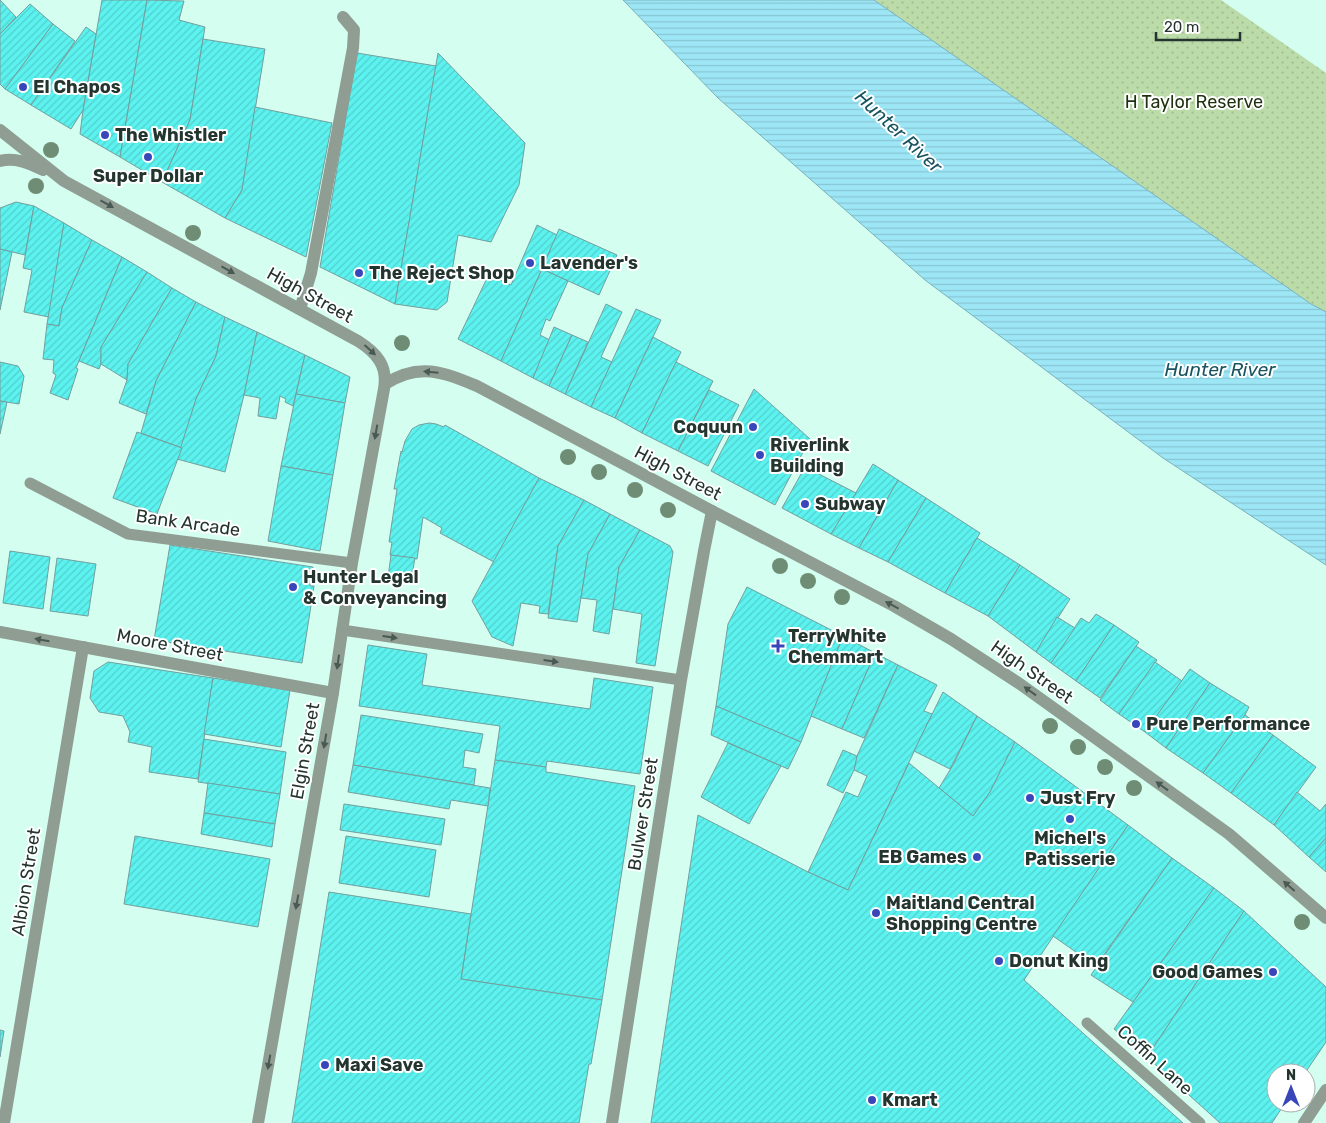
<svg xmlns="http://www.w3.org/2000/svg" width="1326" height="1123" viewBox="0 0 1326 1123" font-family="Rubik,sans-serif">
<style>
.park{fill:url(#park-dots)}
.water{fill:url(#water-rules);stroke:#79b1bb}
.building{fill:url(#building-hatch);stroke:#739f9d}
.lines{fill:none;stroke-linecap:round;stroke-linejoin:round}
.lane{stroke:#8f9d93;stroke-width:11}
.street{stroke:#8f9d93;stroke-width:12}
.tree{fill:#6f8d74}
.oneway{fill:#495953}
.poi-dot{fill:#3946b9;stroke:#fff;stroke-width:2}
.labels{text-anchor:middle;stroke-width:4;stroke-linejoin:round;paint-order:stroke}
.poi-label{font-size:18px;font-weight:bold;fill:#243530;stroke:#fff;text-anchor:start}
.park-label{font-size:18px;fill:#1d310f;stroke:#fff}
.street-label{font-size:18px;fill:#243530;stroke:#fff}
.water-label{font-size:19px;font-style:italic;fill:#185460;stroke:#fff}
</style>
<defs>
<pattern id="park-dots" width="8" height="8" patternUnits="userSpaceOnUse" patternTransform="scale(1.25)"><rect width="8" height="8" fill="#bbdba8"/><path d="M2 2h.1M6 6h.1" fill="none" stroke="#a1bd91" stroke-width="1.8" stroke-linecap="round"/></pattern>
<pattern id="water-rules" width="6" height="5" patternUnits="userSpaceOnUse" patternTransform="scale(1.25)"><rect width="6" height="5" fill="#9de6f6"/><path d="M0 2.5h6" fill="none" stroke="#87c6d3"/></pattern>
<pattern id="building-hatch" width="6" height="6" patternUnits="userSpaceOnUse" patternTransform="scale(1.25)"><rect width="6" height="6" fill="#5cf2ef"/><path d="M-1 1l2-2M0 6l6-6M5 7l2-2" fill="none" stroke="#50d0cd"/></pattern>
</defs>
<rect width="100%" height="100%" fill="#d3fef0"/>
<path class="park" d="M874,0H1221L1326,73V312L1311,304Z"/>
<path class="water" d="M623,0H874L1311,304L1326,312V565L1163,458L925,280L718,98Z"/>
<g class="building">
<path d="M0,0L16,17L0,34Z"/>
<path d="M102,0H147L120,157L80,134L83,110Z"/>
<path d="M147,0L184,1L179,20L205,27L190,120L162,182L120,157Z"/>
<path d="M30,4L53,24L5,89L0,84V34Z"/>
<path d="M53,24L75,41L31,105L5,89Z"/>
<path d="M86,27L96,34L83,110L71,129L31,105Z"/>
<path d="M203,39L265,49L242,190L225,218L162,182L190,120Z"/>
<path d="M357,53L436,66L395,304L320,267Z"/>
<path d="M438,53L525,143L519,185L491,242L458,235L447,302L437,310L395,304Z"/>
<path d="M255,107L332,123L306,257L225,218L242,190Z"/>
<path d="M16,202L34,206L25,255L0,249V208Z"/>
<path d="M34,206L64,223L49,317L24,312L32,270L23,268Z"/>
<path d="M64,223L92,240L62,308L59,326L47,324Z"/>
<path d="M537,225L557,235L501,361L458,339L489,274L511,285Z"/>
<path d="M559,229L617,255L599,295L542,269Z"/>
<path d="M92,240L122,257L76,368L78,369L68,400L50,393L56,375L53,373L54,360L43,359L47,324L59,326L62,308Z"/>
<path d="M0,249L12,252L0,310Z"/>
<path d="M122,257L147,272L101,347V364L99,369L79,361Z"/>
<path d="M542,269L568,281L550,321L546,319L540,335L550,340L533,378L501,361Z"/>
<path d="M147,272L172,288L128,364L127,380L101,364V347Z"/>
<path d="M172,288L196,302L156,381L146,414L119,403L127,380L128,364Z"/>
<path d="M196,302L225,317L216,356L196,399L182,448L141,433L156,381Z"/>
<path d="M606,304L622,312L601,357L612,362L591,407L565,394Z"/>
<path d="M636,309L661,320L615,418L591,407Z"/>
<path d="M225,317L257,332L244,395L225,472L177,459L196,399L216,356Z"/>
<path d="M554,327L572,335L549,386L533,378Z"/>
<path d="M257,332L305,355L293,406L285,402L286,399L280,396L276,419L258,416L260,398L244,395Z"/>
<path d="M572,335L588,342L565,394L549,386Z"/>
<path d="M653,337L681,352L642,433L615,418Z"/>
<path d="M305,355L350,377L345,403L296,394Z"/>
<path d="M0,362L18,366L24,376L19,404L0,401Z"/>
<path d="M676,362L713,381L678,451L642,433Z"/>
<path d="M754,389L810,439L775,505L711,471Z"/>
<path d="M709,390L739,405L708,466L678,451Z"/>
<path d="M296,394L345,403L333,475L281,466Z"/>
<path d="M0,401L7,402L0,434Z"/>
<path d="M429,423L436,424L444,427L445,425L539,478L494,562L440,533L442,528L423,517L417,559L390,555L392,542H389L397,489H394L401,451L402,452L405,441L412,429L419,425Z"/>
<path d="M137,432L182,448L157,514L113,498Z"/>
<path d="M873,464L898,480L859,548L831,534Z"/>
<path d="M281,466L333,475L320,551L268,541Z"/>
<path d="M805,467L856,493L831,534L782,508Z"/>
<path d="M539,478L584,500L558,546L548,614L539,613L540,606L521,603L513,646L492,637L472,601Z"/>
<path d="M898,480L926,498L888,562L859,548Z"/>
<path d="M926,498L980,533L945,593L888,562Z"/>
<path d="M584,500L610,514L588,554L577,622L548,618L558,546Z"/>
<path d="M610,514L640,530L619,567L609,634L593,631L597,600L581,598L588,554Z"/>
<path d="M640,530L670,546L673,552L655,666L636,663L642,614L613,609L619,567Z"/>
<path d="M977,538L1020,565L988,616L945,593Z"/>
<path d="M170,545L313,567L310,586H314L302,663L154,640Z"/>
<path d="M10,551L50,557L43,609L3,603Z"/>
<path d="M391,555L415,558L411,580L388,577Z"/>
<path d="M57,558L96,564L88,616L50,611Z"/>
<path d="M1020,565L1070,599L1036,652L988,616Z"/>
<path d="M747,587L843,636L801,742L716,706L728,624Z"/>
<path d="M1096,614L1114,625L1076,681L1051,663L1081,618L1089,623Z"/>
<path d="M1057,617L1075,628L1051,663L1036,652Z"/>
<path d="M1114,625L1139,642L1100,698L1076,681Z"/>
<path d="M843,636L875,653L842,729L811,716Z"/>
<path d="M368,645L427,654L422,685L590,709L594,678L653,687L640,774L547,761L546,767L495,760L500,726L359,706Z"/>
<path d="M1136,646L1157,660L1119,714L1100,700Z"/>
<path d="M875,653L898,665L864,738L842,729Z"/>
<path d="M108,662L213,678L198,779L149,772L152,747L128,742L130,732L123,716L99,712L90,698L94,671Z"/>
<path d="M1155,662L1182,681L1145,732L1119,714Z"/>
<path d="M898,665L937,685L924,711L932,714L848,890L808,872L846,792L858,797L867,776L854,770L857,756Z"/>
<path d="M1190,669L1210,683L1166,748L1145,732Z"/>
<path d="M213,678L290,690L281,747L204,734Z"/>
<path d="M1210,683L1249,707L1245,715L1203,773L1166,748Z"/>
<path d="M943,692L977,716L950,769L914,751Z"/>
<path d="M716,706L801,742L788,769L711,735Z"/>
<path d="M361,715L483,734L479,753L465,750L463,767L476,769L474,785L353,765Z"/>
<path d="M1245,715L1273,735L1231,793L1203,773Z"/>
<path d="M977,716L1015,742L990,792L973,816L939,788L953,765Z"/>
<path d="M1273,735L1316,767L1274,825L1231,793Z"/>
<path d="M204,739L286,752L280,794L198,782Z"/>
<path d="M1015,742L1128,825L1024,980L1183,1123H651L698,815L808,872L848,890L909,763L973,816L990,792Z"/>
<path d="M728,743L781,766L749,824L701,797Z"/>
<path d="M843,750L857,756L854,770L843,793L827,785Z"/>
<path d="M495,760L546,767V772L635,786L602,1000L461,979Z"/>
<path d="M353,765L490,788L488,806L451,800L449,809L348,792Z"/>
<path d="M208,783L280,794L275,824L204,813Z"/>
<path d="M1297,792L1320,811L1326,804V838L1309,857L1274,825Z"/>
<path d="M344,804L445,819L441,845L340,830Z"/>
<path d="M204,813L275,824L272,847L201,834Z"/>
<path d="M1128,825L1172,858L1096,966L1053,936Z"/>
<path d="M135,836L270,859L258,927L124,904Z"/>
<path d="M346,836L436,850L429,897L339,883Z"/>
<path d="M1326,838V872L1309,857Z"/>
<path d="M1172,858L1214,888L1133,1002L1091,975Z"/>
<path d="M1214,888L1244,911L1147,1057L1114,1029Z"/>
<path d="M329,892L471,914L461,979L602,1000L591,1064H589L579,1123H292Z"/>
<path d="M1244,911L1326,987V1042L1305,1073H1276V1103H1285L1272,1123H1220L1147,1057Z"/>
<path d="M0,1030L4,1031L0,1057Z"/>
</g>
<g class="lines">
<g class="lane">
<path d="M30,483L128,534L352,563"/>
<path d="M342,630L681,680"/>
<path d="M1087,1023L1200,1123"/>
</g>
<g class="street">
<path d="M0,130L64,181L358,341C377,353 388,366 384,389L352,563L333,693L258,1123"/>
<path d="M0,161C15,157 29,163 43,170"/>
<path d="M300,309L311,273L353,48L354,30L343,17"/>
<path d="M385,384C419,362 443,372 477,386L712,511L894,606L951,639L1020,684L1229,834L1326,918"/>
<path d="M0,632L333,693"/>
<path d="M4,1123L83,647"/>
<path d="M612,1123L681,680L704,551L712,511"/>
<path d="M1304,1123L1326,1090"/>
</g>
</g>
<g class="tree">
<circle cx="51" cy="150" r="8"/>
<circle cx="36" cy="186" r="8"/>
<circle cx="193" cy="233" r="8"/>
<circle cx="402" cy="343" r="8"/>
<circle cx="568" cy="457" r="8"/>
<circle cx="599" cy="472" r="8"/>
<circle cx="635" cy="490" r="8"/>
<circle cx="668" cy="510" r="8"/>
<circle cx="780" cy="566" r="8"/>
<circle cx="808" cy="581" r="8"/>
<circle cx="842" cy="597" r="8"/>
<circle cx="1050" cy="726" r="8"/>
<circle cx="1078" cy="747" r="8"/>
<circle cx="1105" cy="767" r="8"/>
<circle cx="1134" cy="788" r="8"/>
<circle cx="1302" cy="922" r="8"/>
</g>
<defs><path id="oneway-solid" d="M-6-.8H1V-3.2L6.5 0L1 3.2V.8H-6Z" transform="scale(1.25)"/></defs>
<g class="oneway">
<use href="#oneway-solid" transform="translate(107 204) rotate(29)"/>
<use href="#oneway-solid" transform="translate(228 270) rotate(29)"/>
<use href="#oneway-solid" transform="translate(370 350) rotate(42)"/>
<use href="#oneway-solid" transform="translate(431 372) rotate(-175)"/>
<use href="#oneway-solid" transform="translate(376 432) rotate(100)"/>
<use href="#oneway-solid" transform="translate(892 605) rotate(-152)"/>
<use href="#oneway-solid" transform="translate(390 637) rotate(8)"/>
<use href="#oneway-solid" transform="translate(42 640) rotate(-170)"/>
<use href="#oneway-solid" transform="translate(551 661) rotate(8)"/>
<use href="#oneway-solid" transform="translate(338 662) rotate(98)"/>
<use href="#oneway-solid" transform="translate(1030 691) rotate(-144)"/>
<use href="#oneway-solid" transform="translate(325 741) rotate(100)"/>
<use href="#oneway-solid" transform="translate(1162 786) rotate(-144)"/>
<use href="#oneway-solid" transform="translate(1289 886) rotate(-139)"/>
<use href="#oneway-solid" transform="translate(297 902) rotate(100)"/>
<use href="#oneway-solid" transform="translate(269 1062) rotate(100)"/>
</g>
<g class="poi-dot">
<circle cx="23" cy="87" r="5"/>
<circle cx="105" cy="135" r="5"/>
<circle cx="148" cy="157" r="5"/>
<circle cx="530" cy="263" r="5"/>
<circle cx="359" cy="273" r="5"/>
<circle cx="753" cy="427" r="5"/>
<circle cx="760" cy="455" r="5"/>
<circle cx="805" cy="504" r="5"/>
<circle cx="293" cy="587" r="5"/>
<path d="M775.5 638.5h5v5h5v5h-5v5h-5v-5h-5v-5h5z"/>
<circle cx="1136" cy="724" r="5"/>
<circle cx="1030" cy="798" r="5"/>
<circle cx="1070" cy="819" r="5"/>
<circle cx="977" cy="857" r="5"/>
<circle cx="876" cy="913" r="5"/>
<circle cx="999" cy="961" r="5"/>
<circle cx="1273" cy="972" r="5"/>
<circle cx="325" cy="1065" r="5"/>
<circle cx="872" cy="1100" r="5"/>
</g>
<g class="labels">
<g class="poi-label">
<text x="33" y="93">El Chapos</text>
<text x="115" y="141">The Whistler</text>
<text x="148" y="182" text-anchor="middle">Super Dollar</text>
<text x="540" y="269">Lavender's</text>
<text x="369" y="279">The Reject Shop</text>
<text x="743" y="433" text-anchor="end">Coquun</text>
<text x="770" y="451">Riverlink<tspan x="770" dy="21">Building</tspan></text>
<text x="815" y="510">Subway</text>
<text x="303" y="583">Hunter Legal<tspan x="303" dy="21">&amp; Conveyancing</tspan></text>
<text x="788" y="642">TerryWhite<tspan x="788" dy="21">Chemmart</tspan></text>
<text x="1146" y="730">Pure Performance</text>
<text x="1040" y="804">Just Fry</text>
<text x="1070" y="844" text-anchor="middle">Michel's<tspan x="1070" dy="21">Patisserie</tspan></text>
<text x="967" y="863" text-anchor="end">EB Games</text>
<text x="886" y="909">Maitland Central<tspan x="886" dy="21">Shopping Centre</tspan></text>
<text x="1009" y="967">Donut King</text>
<text x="1263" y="978" text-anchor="end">Good Games</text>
<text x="335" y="1071">Maxi Save</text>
<text x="882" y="1106">Kmart</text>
</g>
<g class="park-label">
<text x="1194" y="108">H Taylor Reserve</text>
</g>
<g class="street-label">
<text transform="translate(310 295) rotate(29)" y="6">High Street</text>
<text transform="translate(678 473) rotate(28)" y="6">High Street</text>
<text transform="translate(188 523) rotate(8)" y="6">Bank Arcade</text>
<text transform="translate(170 645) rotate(11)" y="6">Moore Street</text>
<text transform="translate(1032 672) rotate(35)" y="6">High Street</text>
<text transform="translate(305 751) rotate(-80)" y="6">Elgin Street</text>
<text transform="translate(643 814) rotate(-81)" y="6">Bulwer Street</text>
<text transform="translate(26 882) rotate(-81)" y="6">Albion Street</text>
<text transform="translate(1155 1060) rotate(42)" y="6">Coffin Lane</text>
</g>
<g class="water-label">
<text transform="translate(899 131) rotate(43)" y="7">Hunter River</text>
<text x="1220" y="376">Hunter River</text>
</g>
</g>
<g transform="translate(1291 1088)"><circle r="24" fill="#ffffff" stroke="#a7aeac"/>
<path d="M0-4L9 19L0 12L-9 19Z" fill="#3946b9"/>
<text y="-8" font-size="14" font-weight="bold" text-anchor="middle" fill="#243530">N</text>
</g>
<path d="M1156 32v8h84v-8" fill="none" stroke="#243530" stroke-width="2.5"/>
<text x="1164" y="32" font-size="15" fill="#243530" stroke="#ffffff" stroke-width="4" paint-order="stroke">20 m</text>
</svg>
